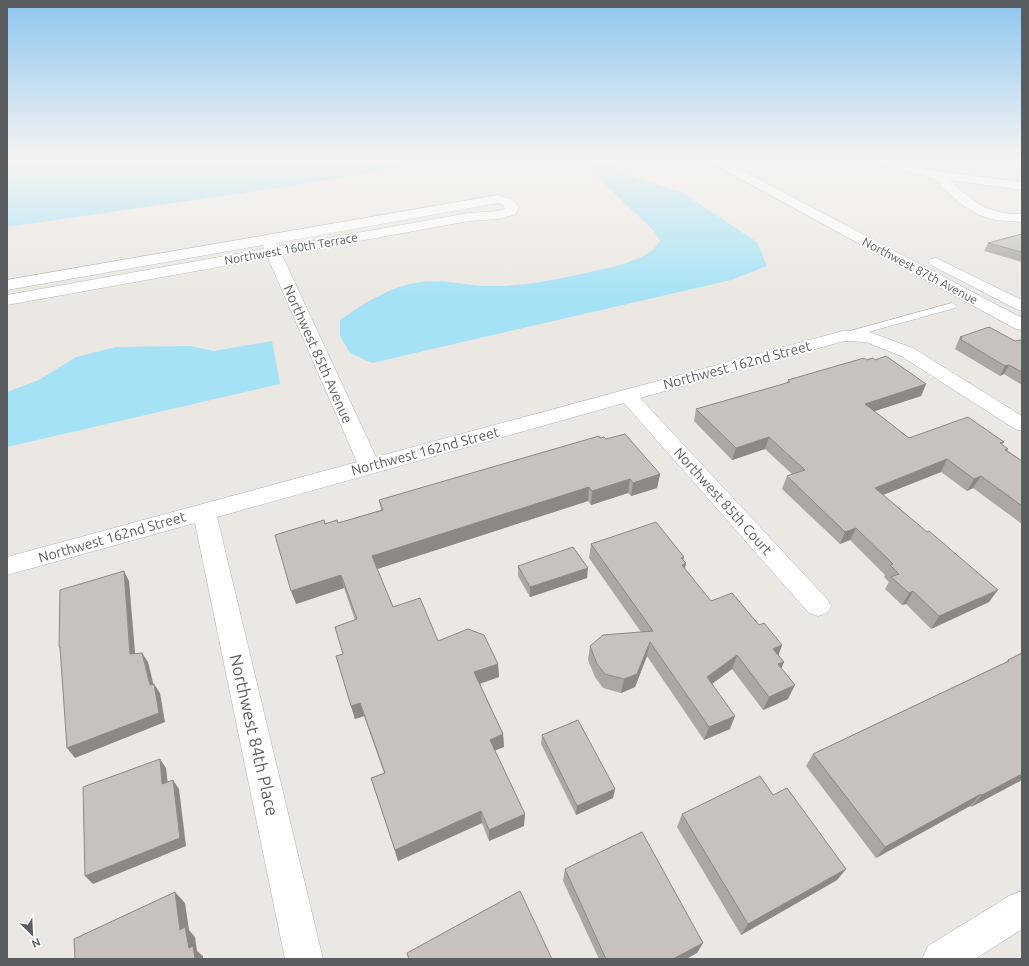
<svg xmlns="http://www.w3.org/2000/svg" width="1029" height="966" viewBox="0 0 1029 966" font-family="Ubuntu,sans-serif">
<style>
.water{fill:#a6e2f6}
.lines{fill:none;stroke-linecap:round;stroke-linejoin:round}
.lane-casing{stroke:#afb3b6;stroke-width:1}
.street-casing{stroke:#afb3b6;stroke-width:1}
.secondary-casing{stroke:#aeb2b6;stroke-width:1}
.lane{fill:#fff;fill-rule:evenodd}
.street{fill:#fff;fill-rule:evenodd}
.secondary{fill:#fff;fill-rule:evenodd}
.wall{fill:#aba7a3}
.shaded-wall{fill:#8b8885}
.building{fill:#c7c2be;stroke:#8b8885}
.labels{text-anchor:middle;stroke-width:3.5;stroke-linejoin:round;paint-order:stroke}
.far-street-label{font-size:12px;fill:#5a5e61;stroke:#fff}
.street-label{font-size:14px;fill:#5a5e61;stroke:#fff}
.near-street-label{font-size:17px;fill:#5a5e61;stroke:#fff}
</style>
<rect width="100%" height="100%" fill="#ebe7e2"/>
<g class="water">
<path d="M7,160H450L272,189L7,227Z"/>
<path d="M577,160H608L625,173L648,182L680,191L757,242L767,266L731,280L372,363L350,353L340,336V320C365,303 390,286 421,282C443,279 464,285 485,286C521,287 555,280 590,272C608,268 634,263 650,252C654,249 657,245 660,241L654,231L585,165Z"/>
<path d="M272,341L280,384L7,447V392L39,380L76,357L116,347L190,346L214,351Z"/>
</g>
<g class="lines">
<defs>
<path id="lane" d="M952,303L957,306L955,308L843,339L838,336L839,334Z"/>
<g id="street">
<path d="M870,160H892L937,171L1022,182V190L950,180C975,203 987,214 1022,214V222L995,220L979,215L961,204L933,178L872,162Z"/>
<path d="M498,195L513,200L519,207L516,214L498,219L469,221L282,255L376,457L843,331L869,332L913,348L1022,416V431L1015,429L901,356L866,342L844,341L640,398L827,599L831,606L827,613L818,616L809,613L624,403L217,517L323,959H285L195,523L7,575V557L357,462L268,258L7,305V295L264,249L263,245L7,290V280ZM498,203L503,205L505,209L497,211L469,213L278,247L276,243Z"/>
<path d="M1022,891V929L975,959H922L928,946L1009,896Z"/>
</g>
<g id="secondary">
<path d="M706,160H722L1022,318V330L1016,329Z"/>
<path d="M936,258L1022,300V311L1016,309L931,265L929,262L931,259Z"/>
</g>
</defs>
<use href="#lane" class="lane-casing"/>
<use href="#street" class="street-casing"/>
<use href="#secondary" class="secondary-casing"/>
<use href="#lane" class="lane"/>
<use href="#street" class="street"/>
<use href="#secondary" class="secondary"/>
</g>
<g class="wall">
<path d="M1022,234V262L984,251L988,243Z"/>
<path d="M960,337L1015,341H1022V385L1004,374L1000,376L955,349L956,347V346Z"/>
<path d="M867,360H875L926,384L921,396L874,411L909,438L1004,442L1002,445L1008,449L1007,450L1022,461V524L973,488L967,491L941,472L883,495L989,602L931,629L906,604L902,605L885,589L889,582L884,577L885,575L850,540L840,544L782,489L787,476L792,474L765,449L732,460L694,421L696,409L787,383L788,380Z"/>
<path d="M600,438L606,439L660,474L657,488L631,496L628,493L591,505L588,501L377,569L393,607L438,641L498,664L499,677L480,684L503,734L504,747L495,750L524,826L489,841L482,823L398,861L371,778L384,773L364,716L355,719L336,656L343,654L335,627L355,620L344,588L296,604L325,524L338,523L381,510L379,500Z"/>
<path d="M591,544L683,560L686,563L685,569L711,601L759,625L782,645L778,655L784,662L781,668L788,699L763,710L732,669L712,684L730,729L704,740L647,656L635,687L621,693L603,688L595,677L588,660L590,646L641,632L589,558Z"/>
<path d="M518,566L587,578L530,597L518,576Z"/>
<path d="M1022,653V780L971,807L970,806L876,858L806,766L813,754L1006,662L1008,660Z"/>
<path d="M542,735L615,789L613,798L576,815L541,744Z"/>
<path d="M682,814L846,869L837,880L741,935L677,827Z"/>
<path d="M565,869L703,943L697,953L686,959H599L563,881Z"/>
</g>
<g class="shaded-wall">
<path d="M1009,365L1004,374L1000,376L1005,366Z"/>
<path d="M926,384L921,396L860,416L865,404Z"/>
<path d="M769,437L765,449L732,460L736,448Z"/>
<path d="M947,459L941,472L870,500L875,488Z"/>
<path d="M660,474L657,488L631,496L633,483Z"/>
<path d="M981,476L973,488L967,491L974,479Z"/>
<path d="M630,479L628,493L591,505L592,491Z"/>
<path d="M589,487L588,501L374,570L372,556Z"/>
<path d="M856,528L850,540L840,544L845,532Z"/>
<path d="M684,557L682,565L686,563L682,578L681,558Z"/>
<path d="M588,568L587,578L530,597V587Z"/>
<path d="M124,571L129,581L136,664L130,654Z"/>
<path d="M341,575L344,588L296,604L291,591Z"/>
<path d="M998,590L989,602L931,629L939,616Z"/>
<path d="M913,591L906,604L902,605L909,593Z"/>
<path d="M650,642L647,656L635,687L621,693L624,679Z"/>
<path d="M782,645L777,659L773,649Z"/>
<path d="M142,653L148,662L156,695L150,685Z"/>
<path d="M737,655L732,669L702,691L707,677Z"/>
<path d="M784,662L778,675V664Z"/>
<path d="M498,664L499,677L475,685L474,672Z"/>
<path d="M154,684L160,693L165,722L75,758L67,748Z"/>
<path d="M795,685L788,699L763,710L769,697Z"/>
<path d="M360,703L364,716L355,719L351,706Z"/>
<path d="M735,716L730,729L704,740L709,727Z"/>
<path d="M503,734L504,747L491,752L490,740Z"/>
<path d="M160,759L166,768L169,793L162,784Z"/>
<path d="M1022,774V780L971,807L982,795Z"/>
<path d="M173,780L179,789L186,846L93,884L85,876Z"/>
<path d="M615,789L613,798L576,815L577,806Z"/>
<path d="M981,794L970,806L876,858L885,847Z"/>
<path d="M481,811L482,823L398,861L395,850Z"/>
<path d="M525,814L524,826L489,841V830Z"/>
<path d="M846,869L837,880L741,935L748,924Z"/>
<path d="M175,892L185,903L189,930L195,937L197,951L203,956V959H195L189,948L180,930Z"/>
<path d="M703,943L697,953L686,959H673Z"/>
</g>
<g class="building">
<path d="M1022,234V252L988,243Z"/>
<path d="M989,327L1015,341L1020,340L1022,341V372L1009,365L1005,366L960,339L962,338L960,337Z"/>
<path d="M886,356L926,384L865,404L909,438L968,417L1004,442L1000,443L1008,449L1005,450L1022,461V506L981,476L974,479L947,459L875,488L927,532L929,531L998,590L939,616L913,591L909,593L891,577L899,574L890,565L893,564L856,528L845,532L787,476L805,470L769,437L736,448L696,409L790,382L788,380L864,358L867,360L873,358L875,360Z"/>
<path d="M625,434L660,474L633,483L630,479L592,491L589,487L372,556L393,607L420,598L438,641L468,629L484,635L498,664L474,672L503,734L490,740L525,814L489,830L481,811L395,850L371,778L385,773L360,703L351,706L336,656L343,654L335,627L357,619L341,575L291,591L275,535L324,520L325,524L337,520L338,523L383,510L379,500L599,436L600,438L604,437L606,439Z"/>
<path d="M656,522L684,557L681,558L686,563L682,565L711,601L732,593L759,625L764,623L782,645L773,649L784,662L778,664L795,685L769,697L737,655L707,677L735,716L709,727L650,642L637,674L624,679L605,674L597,664L590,646L603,635L653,631L591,544Z"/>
<path d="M573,547L588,568L530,587L518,566Z"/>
<path d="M124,571L130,654L142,653L150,685L154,684L159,713L67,748L60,647H59L60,590Z"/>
<path d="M1022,653V774L982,795L981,794L885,847L813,754L1009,661L1008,660Z"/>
<path d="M578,720L615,789L577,806L542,735Z"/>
<path d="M160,759L162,784L173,780L180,838L85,876L83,787Z"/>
<path d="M760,776L773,795L787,788L846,869L748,924L682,814Z"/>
<path d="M642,832L703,943L673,959H606L565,869Z"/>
<path d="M520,891L552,959H409L407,953Z"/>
<path d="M175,892L180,930L185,927L189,948L193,946L195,959H75L74,939Z"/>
</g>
<linearGradient id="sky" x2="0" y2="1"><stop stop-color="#8dc6ee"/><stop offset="0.54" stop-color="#f6f4f2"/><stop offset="1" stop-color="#f6f4f2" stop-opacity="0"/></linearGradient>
<rect width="1029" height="296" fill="url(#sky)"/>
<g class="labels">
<g class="far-street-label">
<text transform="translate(291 249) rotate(-10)" y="4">Northwest 160th Terrace</text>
<text transform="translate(920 271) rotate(28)" y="4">Northwest 87th Avenue</text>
</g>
<g class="street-label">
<text transform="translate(318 354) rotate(66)" y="5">Northwest 85th Avenue</text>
<text transform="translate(737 365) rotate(-15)" y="5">Northwest 162nd Street</text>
<text transform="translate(425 451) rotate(-15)" y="5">Northwest 162nd Street</text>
<text transform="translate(723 501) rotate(48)" y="5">Northwest 85th Court</text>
<text transform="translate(112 537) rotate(-16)" y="5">Northwest 162nd Street</text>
</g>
<g class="near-street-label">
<text transform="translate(254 735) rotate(77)" y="6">Northwest 84th Place</text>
</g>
</g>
<rect width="1029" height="966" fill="none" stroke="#5a5e61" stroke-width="16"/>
<g transform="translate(32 934) rotate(156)" stroke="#ffffff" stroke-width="3" paint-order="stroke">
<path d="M0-3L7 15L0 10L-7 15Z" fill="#5a5e61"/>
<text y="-6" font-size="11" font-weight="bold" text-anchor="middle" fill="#5a5e61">N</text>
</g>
</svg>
